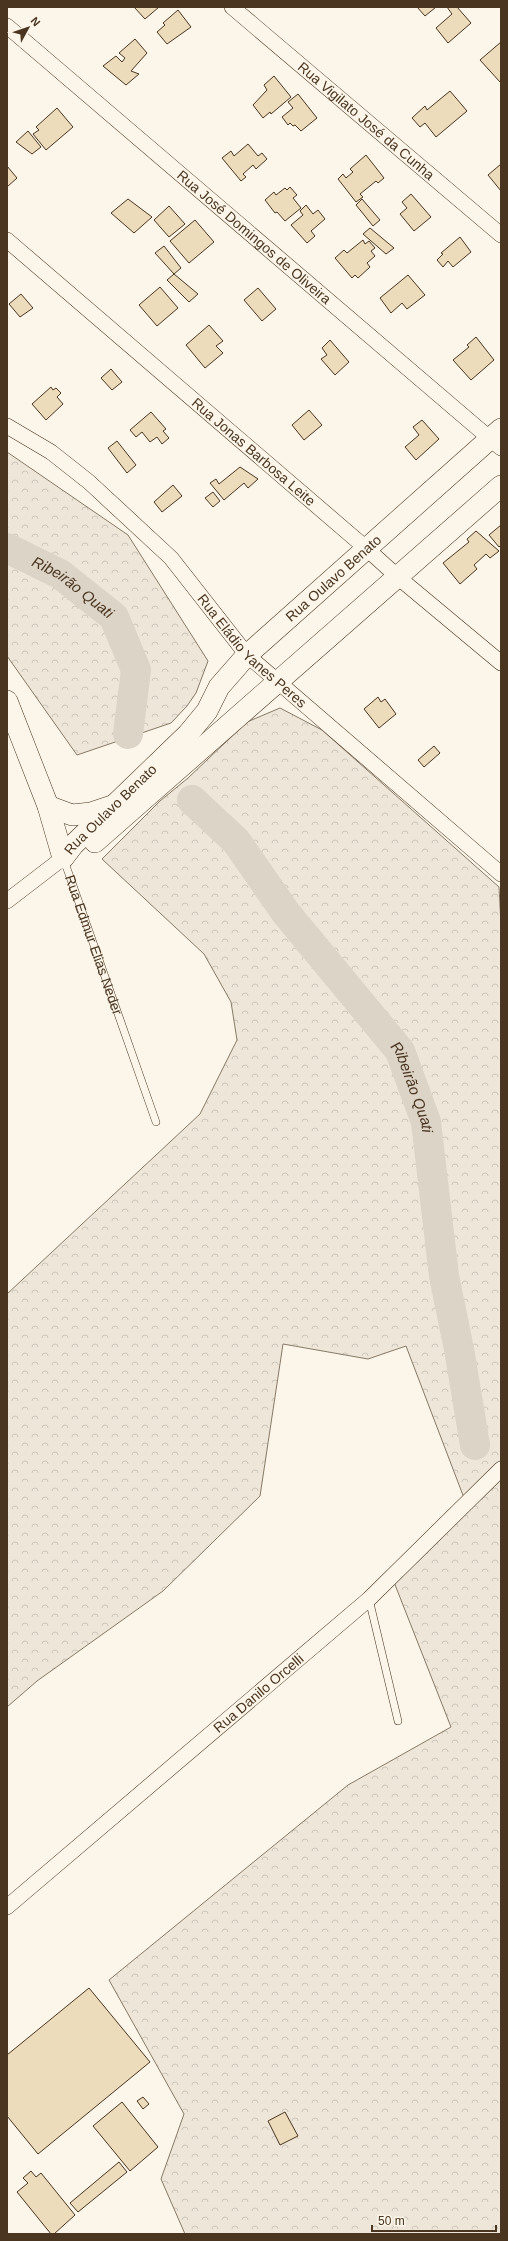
<svg xmlns="http://www.w3.org/2000/svg" width="508" height="2241" viewBox="0 0 508 2241" font-family="Helvetica,sans-serif">
<style>
.forest{fill:url(#forest-crowns);stroke:#887966}
.lines{fill:none;stroke-linecap:round;stroke-linejoin:round}
.river{stroke:#dcd4c6;stroke-width:30}
.building{fill:#ecdcbc;stroke:#4a3520}
.lane-casing{stroke:#4a3520;stroke-width:8}
.street-casing{stroke:#4a3520;stroke-width:16}
.secondary-casing{stroke:#4a3520;stroke-width:22}
.lane{stroke:#fbf6e9;stroke-width:7}
.street{stroke:#fbf6e9;stroke-width:15}
.secondary{stroke:#fbf6e9;stroke-width:21}
.labels{text-anchor:middle;stroke-width:3;stroke-linejoin:round;paint-order:stroke}
.street-label{font-size:14px;fill:#4a3520;stroke:#fbf6e9}
.water-label{font-size:15px;font-style:italic;fill:#4a3520;stroke:#fbf6e9}
</style>
<defs>
<pattern id="forest-crowns" width="20" height="18" patternUnits="userSpaceOnUse"><rect width="20" height="18" fill="#ede6d9"/><path d="M2 6a3 3 0 1 1 6 0M12 15a3 3 0 1 1 6 0" fill="none" stroke="#cdc6ba"/></pattern>
</defs>
<rect width="100%" height="100%" fill="#fbf6e9"/>
<g class="forest">
<path d="M7,452L128,535L208,661L196,693L187,706L171,723L77,755L7,656Z"/>
<path d="M280,708L322,730L499,887L501,924V2234H185L161,2179L184,2114L109,1980L348,1785L451,1727L390,1572L469,1511L406,1346L368,1359L283,1344L260,1496L163,1591L37,1681L7,1707V1294L200,1114L237,1040L231,1002L204,954L102,859L160,801L188,778L247,722Z"/>
</g>
<g class="lines">
<g class="river">
<path id="s1" d="M7,548L60,574L114,617L136,670L128,734"/>
<path id="s2" d="M192,800L236,841L286,913L400,1051L426,1122L444,1276L459,1349L475,1445"/>
</g>
</g>
<g class="building">
<path d="M134,7H159L145,19Z"/>
<path d="M417,7H436L425,16Z"/>
<path d="M447,7H457L471,23L448,43L436,28L452,14Z"/>
<path d="M178,10L191,27L167,44L157,32L165,25L163,23Z"/>
<path d="M135,39L147,53L131,71L139,74L126,85L103,66L116,56L122,62L125,58L119,53Z"/>
<path d="M501,42V81L500,82L480,60Z"/>
<path d="M274,76L291,97L271,114L270,112L263,118L253,105L267,90L264,85Z"/>
<path d="M450,91L467,111L436,137L425,123L420,127L412,118L425,106L427,110Z"/>
<path d="M298,94L317,118L301,131L295,125L293,126L290,123L288,125L282,117L293,108L288,102Z"/>
<path d="M57,108L73,127L46,150L33,134L39,130L36,127Z"/>
<path d="M28,131L41,147L32,154L16,142Z"/>
<path d="M248,144L258,156L262,153L267,159L256,169L253,165L243,174L246,177L241,181L222,158L231,151L234,156Z"/>
<path d="M366,155L384,178L378,183L376,181L360,194L363,197L356,202L338,179L343,174L346,178L353,172L350,169Z"/>
<path d="M501,164V191L488,175Z"/>
<path d="M7,166L17,178L7,187Z"/>
<path d="M290,187L297,195L293,198L301,208L285,221L277,212L275,213L265,200L274,192L276,195L285,188L287,190Z"/>
<path d="M411,194L431,217L414,231L400,214L407,208L402,202Z"/>
<path d="M128,199L152,217L134,233L111,213Z"/>
<path d="M362,199L380,220L373,226L356,205Z"/>
<path d="M306,205L313,214L318,210L325,219L311,231L315,236L307,243L291,225L303,215L300,211Z"/>
<path d="M169,206L185,224L169,237L154,220Z"/>
<path d="M195,220L214,242L189,263L170,241Z"/>
<path d="M370,228L394,248L386,254L363,234Z"/>
<path d="M460,237L471,252L453,267L448,261L443,267L437,260L443,254L441,253Z"/>
<path d="M363,240L365,244L369,241L375,248L371,251L375,256L367,263L370,267L358,278L355,275L352,278L335,258L344,250L347,253Z"/>
<path d="M164,246L181,268L174,274L155,253Z"/>
<path d="M174,274L198,294L189,302L167,280Z"/>
<path d="M408,275L425,295L407,309L402,303L391,313L380,298Z"/>
<path d="M160,287L178,308L157,326L139,305Z"/>
<path d="M258,288L276,309L262,321L244,300Z"/>
<path d="M21,294L33,308L20,317L9,304Z"/>
<path d="M209,325L223,341L216,346L223,353L205,368L186,345Z"/>
<path d="M476,337L494,360L471,380L453,360L469,347L467,345Z"/>
<path d="M330,340L349,362L335,375L321,359L327,355L322,348Z"/>
<path d="M111,369L122,382L112,390L101,378Z"/>
<path d="M51,387L53,390L56,388L61,393L57,397L63,404L46,420L32,404Z"/>
<path d="M309,410L322,425L304,440L292,425Z"/>
<path d="M151,412L166,429L163,431L169,438L162,444L157,437L150,442L142,432L136,437L130,430Z"/>
<path d="M422,420L439,439L416,460L405,447L419,435L413,427Z"/>
<path d="M117,441L136,465L127,473L108,448Z"/>
<path d="M240,467L258,479L248,488L244,483L224,500L210,483L216,479L219,484Z"/>
<path d="M173,485L182,496L162,512L154,502Z"/>
<path d="M213,492L220,501L213,507L205,498Z"/>
<path d="M501,525V545L499,547L489,535Z"/>
<path d="M476,531L499,551L490,558L486,554L474,565L477,569L460,584L443,563L469,542L467,539Z"/>
<path d="M378,697L381,702L385,699L396,714L379,728L364,709Z"/>
<path d="M434,746L440,753L424,767L418,760Z"/>
<path d="M89,1988L150,2062L38,2154L7,2116V2055Z"/>
<path d="M143,2097L149,2104L143,2109L137,2101Z"/>
<path d="M122,2102L158,2147L130,2171L93,2126Z"/>
<path d="M285,2112L298,2136L280,2145L268,2121Z"/>
<path d="M119,2162L127,2172L78,2212L70,2203Z"/>
<path d="M31,2171L36,2177L41,2173L75,2215L54,2234H51L17,2192L28,2183L23,2178Z"/>
</g>
<g class="lines">
<defs>
<g id="lane">
<path id="s3" d="M64,860L156,1122"/>
<path d="M369,1599L398,1721"/>
</g>
<g id="street">
<path id="s4" d="M232,7L501,235"/>
<path id="s5" d="M7,26L501,448"/>
<path id="s6" d="M7,240L367,549L399,578L501,663"/>
<path id="s7" d="M7,426L51,452L89,482L171,558L247,655L501,874"/>
<path d="M7,901L63,858"/>
<path id="s8" d="M7,1907L369,1599L501,1469"/>
</g>
<g id="secondary">
<path d="M7,701L48,806L63,858"/>
<path d="M48,806L72,815L91,813L112,806"/>
<path d="M95,842L501,486"/>
<path id="s9" d="M63,858L73,845L188,734L207,711L219,687L247,655L501,429"/>
</g>
</defs>
<use href="#lane" class="lane-casing"/>
<use href="#street" class="street-casing"/>
<use href="#secondary" class="secondary-casing"/>
<use href="#lane" class="lane"/>
<use href="#street" class="street"/>
<use href="#secondary" class="secondary"/>
</g>
<g class="labels">
<g class="street-label">
<text dy="5" stroke="none"><textPath href="#s4" startOffset="176">Rua Vigilato José da Cunha</textPath></text>
<text dy="5" stroke="none"><textPath href="#s5" startOffset="325">Rua José Domingos de Oliveira</textPath></text>
<text dy="5" stroke="none"><textPath href="#s6" startOffset="325">Rua Jonas Barbosa Leite</textPath></text>
<text dy="5" stroke="none"><textPath href="#s9" startOffset="391">Rua Oulavo Benato</textPath></text>
<text dy="5" stroke="none"><textPath href="#s7" startOffset="335">Rua Eládio Yanes Peres</textPath></text>
<text dy="5" stroke="none"><textPath href="#s9" startOffset="68">Rua Oulavo Benato</textPath></text>
<text dy="5" stroke="none"><textPath href="#s3" startOffset="90">Rua Edmur Elias Neder</textPath></text>
<text dy="5" stroke="none"><textPath href="#s8" startOffset="330">Rua Danilo Orcelli</textPath></text>
</g>
<g class="water-label">
<text dy="5" stroke="none"><textPath href="#s1" startOffset="77">Ribeirão Quati</textPath></text>
<text dy="5" stroke="none"><textPath href="#s2" startOffset="365">Ribeirão Quati</textPath></text>
</g>
</g>
<rect width="508" height="2241" fill="none" stroke="#4a3520" stroke-width="16"/>
<g transform="translate(28 28) rotate(50)" stroke="#fbf6e9" stroke-width="3" paint-order="stroke">
<path d="M0-3L7 15L0 10L-7 15Z" fill="#4a3520"/>
<text y="-6" font-size="11" font-weight="bold" text-anchor="middle" fill="#4a3520">N</text>
</g>
<path d="M372 2225v6h124v-6" fill="none" stroke="#4a3520" stroke-width="2"/>
<text x="378" y="2225" font-size="12" fill="#4a3520" stroke="#fbf6e9" stroke-width="3" paint-order="stroke">50 m</text>
</svg>
